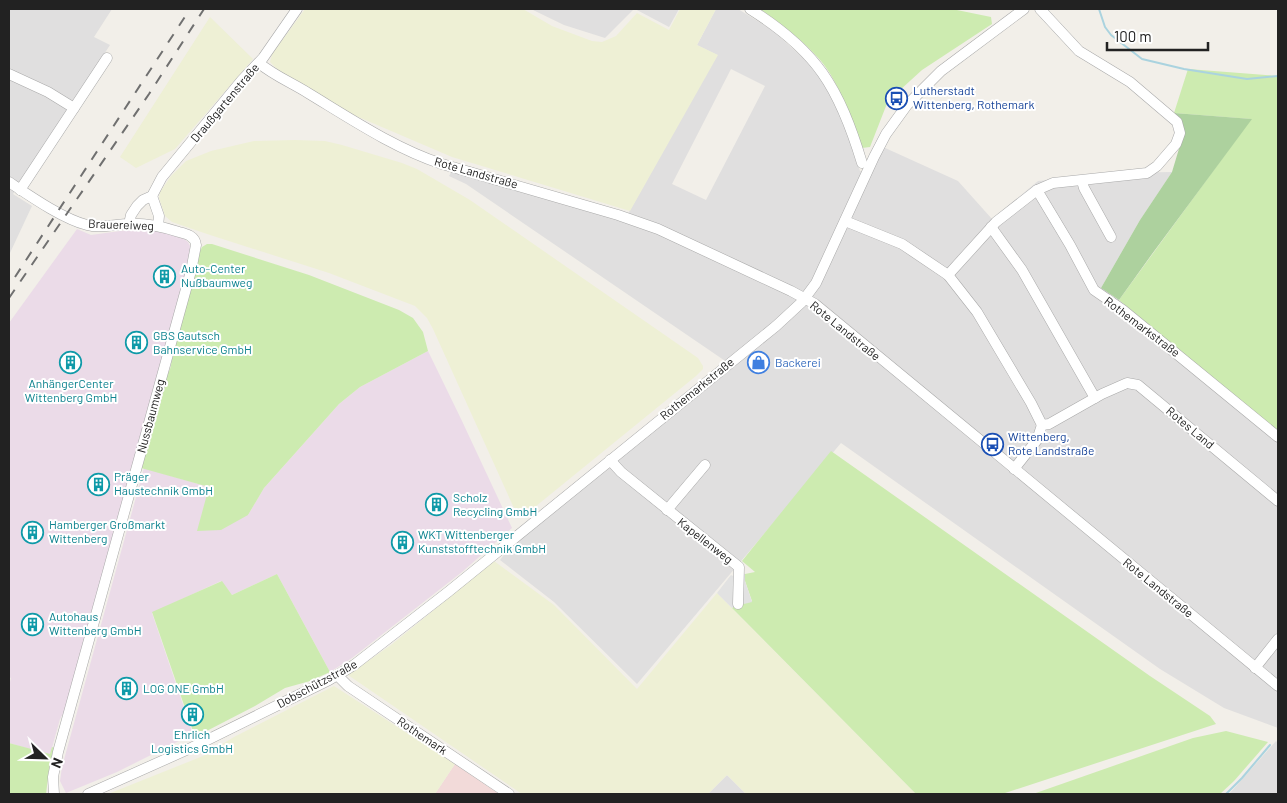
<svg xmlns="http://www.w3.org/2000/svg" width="1287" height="803" viewBox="0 0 1287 803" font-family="Barlow,sans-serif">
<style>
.residential{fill:#e0dfdf;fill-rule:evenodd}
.commercial{fill:#f2dad9}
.industrial{fill:#ebdbe8}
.farmland{fill:#eef0d5}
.grass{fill:#cdebb0}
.forest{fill:#add19e}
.parking{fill:#e2e2e2}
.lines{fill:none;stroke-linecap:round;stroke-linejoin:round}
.stream{stroke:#aad3df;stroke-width:2}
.minor-casing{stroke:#a9a9a9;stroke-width:11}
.minor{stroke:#fff;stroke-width:10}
.rail{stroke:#707070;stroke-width:2;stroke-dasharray:10 10;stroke-linecap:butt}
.labels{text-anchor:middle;stroke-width:4;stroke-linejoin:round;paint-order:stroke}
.transit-label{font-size:12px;fill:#164399;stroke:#fff;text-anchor:start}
.street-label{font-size:12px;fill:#222;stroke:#fff}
.culture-label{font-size:12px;fill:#0d838f;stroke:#fff;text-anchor:start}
.shop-label{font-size:12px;fill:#366cbe;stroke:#fff;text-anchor:start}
</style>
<rect width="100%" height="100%" fill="#f2efe9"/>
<g class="residential">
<path d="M9,9H112L94,37L110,45L13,194L32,206L9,255Z"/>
<path d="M531,9H634L605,38L564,25Z"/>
<path d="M635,9H679L669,27Z"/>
<path d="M716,9H738L772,30L811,65L839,105L860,171L870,174L883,147L958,181L992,219L1038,181L1111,173L1172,172L1140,220L1101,288L1119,300L1278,433V728L1224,708L1160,669L841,443L637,684L554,602L500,560L506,552L609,464L734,367L466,184L449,176L453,169L625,219L717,55L697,45ZM731,69L765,86L706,200L672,184Z"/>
<path d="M1276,741L1278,743V794H1229Z"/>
<path d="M727,775L746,794H708Z"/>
</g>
<path class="commercial" d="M455,764L499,794H435Z"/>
<g class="industrial">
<path d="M142,228L162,232L184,239L188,242L191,248L190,256L64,712L60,719L50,755L9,743V686L11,678L9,677V323L77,229L91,235Z"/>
<path d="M428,351L462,421L512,528L462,572L352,658L330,672L277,574L232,595L221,581L152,613L193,734L117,772L66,793L60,781L62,767L144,468L209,487L248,515L264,488L339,404L360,387Z"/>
</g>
<g class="farmland">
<path d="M305,9H523L552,26L592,41L602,42L616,36L637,13L669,30L680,9H716L697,45L718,55L630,211L452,157L342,110L279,71L270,62L272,54Z"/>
<path d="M210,17L253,59L175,149L136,168L120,157Z"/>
<path d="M295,140L325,141L342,145L402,163L417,169L470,200L698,358L703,366V369L696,376L530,511L524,514H519L513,506L433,329L427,318L415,306L329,273L207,234L172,222L165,216L159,198L160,192L171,176L186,161L211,151L254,141Z"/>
<path d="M494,561L554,605L637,689L717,593L916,794H746L727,775L708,794H522L348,675L391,645Z"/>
<path d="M334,686L455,764L435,794H108L203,756L234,737Z"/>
</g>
<g class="grass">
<path d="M760,9H952L991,17L992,24L922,70L888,101L870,147L862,148C852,122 839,82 821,61C804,41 781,24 760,9Z"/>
<path d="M1188,69L1278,76V433L1119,300L1251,119L1174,113Z"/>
<path d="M207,244H212L309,275L399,310L413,318L423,332L428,351L360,387L339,404L264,488L248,515L221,530L197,531L209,487L141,468L166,376C171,370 172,364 171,356L200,251L202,247Z"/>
<path d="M831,451L1150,676L1210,716L1216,724L1002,794H916L732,608L740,602L752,601L745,581V574L755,572L742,561Z"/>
<path d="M277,574L330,672L310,681L285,688L255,706L195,737L152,612L222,581L232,595Z"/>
<path d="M1226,731L1268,742L1234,781L1220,794H1033L1193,738Z"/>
<path d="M9,743L50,754L52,747L54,748L50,762L46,794H9Z"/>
</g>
<path class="forest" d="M1174,113L1252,119L1152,254L1119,300L1101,288L1140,220L1172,172L1184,132Z"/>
<path class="parking" d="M742,573L745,574V581L752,602L744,604L740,602L732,608L717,593L731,575L733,576Z"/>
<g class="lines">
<g class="stream">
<path d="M1099,9L1105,27L1111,35L1142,59L1184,69L1247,79L1278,76"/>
<path d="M1226,794L1242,778L1270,745"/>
</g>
<defs>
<g id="minor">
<path d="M750,9C817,51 839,87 862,163"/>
<path d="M259,63C273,75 292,83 308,93C351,119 394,148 442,164L618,215L658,229L791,291L815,304L1278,686"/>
<path d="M9,74L48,92L74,108"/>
<path d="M1082,181L1084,188L1111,237"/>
<path d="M9,182C30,196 63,219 87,225C101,229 115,224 130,224C147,223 163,227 179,232C187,234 195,236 196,245L191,271L58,752L53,777L54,794"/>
<path d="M20,190L107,58"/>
<path d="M1037,190L1070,245L1094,290L1123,310L1278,437"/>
<path d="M152,196L159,216L158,226"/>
<path d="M845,221L902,244L948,275L977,312L1031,403L1042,425"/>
<path d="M129,224L131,215L137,206L143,200L152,196L162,177L242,80L263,58L297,9"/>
<path d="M991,227L1022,270L1095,398"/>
<path d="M948,275L996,222L1037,190L1053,183L1147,173L1157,166L1176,144L1180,133L1177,122L1130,82L1079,51L1040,9"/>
<path d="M610,460L621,472L739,567L738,604"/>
<path d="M1014,469L1037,440L1042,425L1049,424L1102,394L1127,383L1138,385L1278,501"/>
<path d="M667,510L705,465"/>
<path d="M1255,668L1278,639"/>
<path d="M337,675L348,686L509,794"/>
<path d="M88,794L193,747L329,680L354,665L448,592L776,326L802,302L816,283L874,157L886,134L907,105L941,71L1024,9"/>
</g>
</defs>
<use href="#minor" class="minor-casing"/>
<use href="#minor" class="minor"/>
<g class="rail">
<path d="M15,277L190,9"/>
<path d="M9,298L149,94L204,9"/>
</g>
</g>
<defs>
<symbol id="bus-ring" viewBox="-11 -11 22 22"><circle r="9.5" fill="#fff" stroke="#1a4fb4" stroke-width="1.5"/><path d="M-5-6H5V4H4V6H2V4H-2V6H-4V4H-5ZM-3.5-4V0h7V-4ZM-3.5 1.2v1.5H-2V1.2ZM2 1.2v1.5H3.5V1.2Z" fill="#1a4fb4"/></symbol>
<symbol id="building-ring" viewBox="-11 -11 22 22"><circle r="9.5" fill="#fff" stroke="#0f9aa8" stroke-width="1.5"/><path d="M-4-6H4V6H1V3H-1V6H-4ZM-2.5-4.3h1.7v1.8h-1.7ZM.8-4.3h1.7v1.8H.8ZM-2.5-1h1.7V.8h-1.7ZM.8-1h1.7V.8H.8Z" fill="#0f9aa8"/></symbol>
<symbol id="shop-ring" viewBox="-11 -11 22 22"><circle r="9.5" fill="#fff" stroke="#3f7fe0" stroke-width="1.5"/><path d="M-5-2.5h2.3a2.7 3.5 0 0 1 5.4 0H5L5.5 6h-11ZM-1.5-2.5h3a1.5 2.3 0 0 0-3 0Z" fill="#3f7fe0"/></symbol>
</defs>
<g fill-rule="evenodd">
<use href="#bus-ring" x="884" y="86" width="25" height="25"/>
<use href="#building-ring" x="152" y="264" width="25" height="25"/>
<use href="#building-ring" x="124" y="330" width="25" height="25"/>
<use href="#building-ring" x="58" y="350" width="25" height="25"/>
<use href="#shop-ring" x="746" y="350" width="25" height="25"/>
<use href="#bus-ring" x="980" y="432" width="25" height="25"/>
<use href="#building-ring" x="86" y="472" width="25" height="25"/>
<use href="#building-ring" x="424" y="492" width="25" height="25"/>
<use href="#building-ring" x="20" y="520" width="25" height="25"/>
<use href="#building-ring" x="390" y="530" width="25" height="25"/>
<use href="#building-ring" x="20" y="612" width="25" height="25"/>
<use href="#building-ring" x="114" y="676" width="25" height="25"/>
<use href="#building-ring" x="180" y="702" width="25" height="25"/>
</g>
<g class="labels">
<g class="transit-label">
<text x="913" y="95">Lutherstadt<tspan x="913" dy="14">Wittenberg, Rothemark</tspan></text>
<text x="1008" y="441">Wittenberg,<tspan x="1008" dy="14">Rote Landstraße</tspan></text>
</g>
<g class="street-label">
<text transform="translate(225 103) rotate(-50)" y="4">Draußgartenstraße</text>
<text transform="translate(476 173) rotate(16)" y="4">Rote Landstraße</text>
<text transform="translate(121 225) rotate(2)" y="4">Brauereiweg</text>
<text transform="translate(1142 327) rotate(37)" y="4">Rothemarkstraße</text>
<text transform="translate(845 331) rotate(39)" y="4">Rote Landstraße</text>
<text transform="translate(697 389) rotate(-39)" y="4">Rothemarkstraße</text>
<text transform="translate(151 416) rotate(-75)" y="4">Nussbaumweg</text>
<text transform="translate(1190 428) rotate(40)" y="4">Rotes Land</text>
<text transform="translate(705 541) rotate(38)" y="4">Kapellenweg</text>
<text transform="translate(1158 588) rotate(39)" y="4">Rote Landstraße</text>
<text transform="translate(317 684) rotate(-28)" y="4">Dobschützstraße</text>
<text transform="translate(422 736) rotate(34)" y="4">Rothemark</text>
</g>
<g class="culture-label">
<text x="181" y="273">Auto-Center<tspan x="181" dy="14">Nußbaumweg</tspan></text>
<text x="153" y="340">GBS Gautsch<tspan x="153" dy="14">Bahnservice GmbH</tspan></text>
<text x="71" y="388" text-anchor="middle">AnhängerCenter<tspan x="71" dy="14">Wittenberg GmbH</tspan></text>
<text x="114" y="481">Präger<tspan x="114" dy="14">Haustechnik GmbH</tspan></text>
<text x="453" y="502">Scholz<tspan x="453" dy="14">Recycling GmbH</tspan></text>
<text x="49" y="529">Hamberger Großmarkt<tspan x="49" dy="14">Wittenberg</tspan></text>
<text x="418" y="539">WKT Wittenberger<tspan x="418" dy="14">Kunststofftechnik GmbH</tspan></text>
<text x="49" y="621">Autohaus<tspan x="49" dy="14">Wittenberg GmbH</tspan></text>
<text x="143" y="693">LOG ONE GmbH</text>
<text x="192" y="739" text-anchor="middle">Ehrlich<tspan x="192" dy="14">Logistics GmbH</tspan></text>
</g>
<g class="shop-label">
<text x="775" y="367">Backerei</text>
</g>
</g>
<rect width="1287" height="803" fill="none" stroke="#222222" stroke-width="20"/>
<g transform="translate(45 758) rotate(113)" stroke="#ffffff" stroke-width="4" paint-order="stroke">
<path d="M0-4L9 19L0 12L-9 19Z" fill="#222222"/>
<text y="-8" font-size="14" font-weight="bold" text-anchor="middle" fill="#222222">N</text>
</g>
<path d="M1107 42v8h101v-8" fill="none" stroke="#222222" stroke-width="2.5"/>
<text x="1114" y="42" font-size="15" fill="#222222" stroke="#ffffff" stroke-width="4" paint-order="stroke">100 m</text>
</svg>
